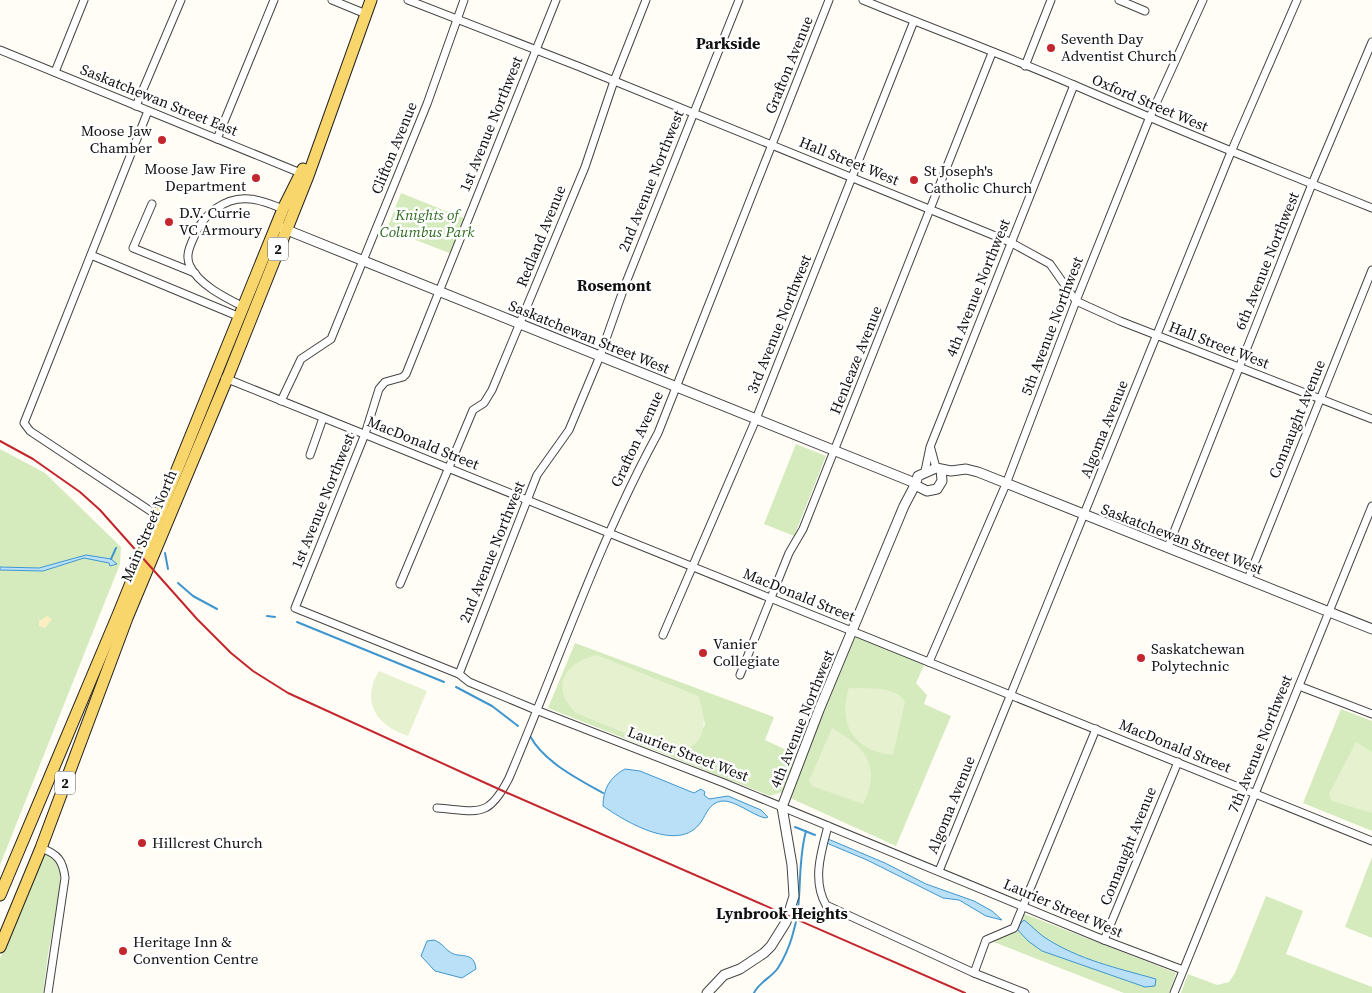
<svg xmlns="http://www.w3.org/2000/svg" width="1372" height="993" viewBox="0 0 1372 993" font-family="'Source Serif 4',serif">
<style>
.green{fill:#d5ebbd;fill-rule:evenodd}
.sand{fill:#fbeec1}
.pitch{fill:#e6f2cf}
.water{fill:#b9e0f7;stroke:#3f96cf}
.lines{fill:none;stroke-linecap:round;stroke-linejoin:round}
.stream{stroke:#3f96cf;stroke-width:2}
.minor-casing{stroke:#444;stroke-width:9}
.tertiary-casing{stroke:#444;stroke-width:11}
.primary-casing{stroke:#222;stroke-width:13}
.minor{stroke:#fff;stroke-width:7}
.tertiary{stroke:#fff;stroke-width:9}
.primary{stroke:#f9d66b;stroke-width:11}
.rail{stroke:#c4262e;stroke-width:2}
.poi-dot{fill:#c4262e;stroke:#fff;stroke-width:2}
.labels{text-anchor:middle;stroke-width:5;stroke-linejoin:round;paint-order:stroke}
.shield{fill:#fff;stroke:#585858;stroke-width:1}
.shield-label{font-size:14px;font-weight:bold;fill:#111}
.poi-label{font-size:15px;fill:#111;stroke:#fff;text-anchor:start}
.street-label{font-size:15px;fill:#111;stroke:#fff}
.park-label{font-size:15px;font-style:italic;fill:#2f6b1f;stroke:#fff}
.neighbourhood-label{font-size:16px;font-weight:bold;fill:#111;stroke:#fff}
</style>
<rect width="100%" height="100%" fill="#fffdf5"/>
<g class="green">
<path d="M401,193L466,219L452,254L387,229Z"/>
<path d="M796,444L826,456L794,536L764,524Z"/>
<path d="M0,449L45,473L121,547L120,564L0,865Z"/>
<path d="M854,634L925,663L916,683L927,695L924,704L951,716L896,846L788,797Z"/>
<path d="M575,643L774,717L765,740L797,755L782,792L770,796L548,708ZM697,696L705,724L697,740Z"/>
<path d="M1341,709L1372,721V831L1303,803Z"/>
<path d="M43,855H50L60,868V890L48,954L43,993H0V958L39,859Z"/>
<path d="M1372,857V938L1345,927Z"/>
<path d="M1266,896L1303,911L1286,954L1372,987V993H1181L1188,974L1217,985L1229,982L1235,973Z"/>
<path d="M1022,913L1176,973L1169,993H1124L986,939L1012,927Z"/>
</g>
<path class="sand" d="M47,616L52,619L45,628L39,626V621Z"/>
<g class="pitch">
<path d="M597,655L698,696C709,723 706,752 669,751L576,713C549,687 565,662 597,655Z"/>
<path d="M379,671L427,691L408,736C377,726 360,702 379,671Z"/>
<path d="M849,688C866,689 896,685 905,702L893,755C855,751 837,725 849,688Z"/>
<path d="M832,728C865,746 882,767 863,804L812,786L809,781Z"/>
<path d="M1356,742L1372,752V813L1332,801L1329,794Z"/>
</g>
<g class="water">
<path d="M86,555L111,559L117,564L110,566L109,563L84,558L43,571L0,570V567L39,568Z"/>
<path d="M625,769L640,771L694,793L701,789L705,792L704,795L709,799L728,796L761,810L768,817L765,818C752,815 735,800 722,801C709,803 707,813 701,822C679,854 626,822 603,806C603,789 610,777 625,769Z"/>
<path d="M828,839L885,863L926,884L974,901L992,911L1002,920L986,916L959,900L943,898L867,860L829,844L826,842Z"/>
<path d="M1024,920C1031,925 1037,932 1044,937C1079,960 1117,968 1156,979L1155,986L1145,987L1042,951L1028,941L1016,928Z"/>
<path d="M434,940C442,943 444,948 450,952C459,959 474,950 476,969L462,978L435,971L421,956L427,941Z"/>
</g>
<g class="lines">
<g class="stream">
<path d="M165,553L168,569"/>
<path d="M111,559L116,548"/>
<path d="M178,583L193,596L217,609"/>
<path d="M267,616L275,617"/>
<path d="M297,622L444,682"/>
<path d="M456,687L492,706L518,726"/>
<path d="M530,736C544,762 578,779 603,793"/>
<path d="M795,827L815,835"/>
<path d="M754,993C759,982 771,978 778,968C783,960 789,947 792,937C804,900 796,868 806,831"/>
</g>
<defs>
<g id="minor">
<path d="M332,0L366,14"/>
<path d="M408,0L580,67L1010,242L1050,264L1076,301L1120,321L1372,419"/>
<path d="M556,0L406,374L403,377L385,382L379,389L365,434L295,608L459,674L469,682L536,710L724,783L1104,940L1183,970"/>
<path d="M863,0C933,29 1004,55 1074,85C1173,128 1272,168 1372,208"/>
<path d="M1119,0L1145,11"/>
<path d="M0,50L303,174"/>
<path d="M1025,66L1051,0"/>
<path d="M55,72L84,0"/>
<path d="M136,106L181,0"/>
<path d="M148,111L24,423L30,431L158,516"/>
<path d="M217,139L274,0"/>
<path d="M152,204L133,248L195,273"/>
<path d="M91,255L240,317"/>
<path d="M244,307C226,298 199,285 190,266C185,256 190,246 194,237C202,215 225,196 250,199C262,200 273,205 283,209"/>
<path d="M225,378L1372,841"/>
<path d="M281,401L301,359L331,339L427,104L464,0"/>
<path d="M931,449L936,468"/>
<path d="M310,455L323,418"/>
<path d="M925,471L930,447L1074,85"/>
<path d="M1168,547L1312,184L1372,42"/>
<path d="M1248,579L1372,270"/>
<path d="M400,584L473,410L484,403L492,390L585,167L614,81L646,0"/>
<path d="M663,635L756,419L914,21"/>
<path d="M929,662L1006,484L1076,301L1149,119L1203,0"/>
<path d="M459,674L537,475L569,430L600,356L625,285L739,0"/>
<path d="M740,675L789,553L803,529L992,53"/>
<path d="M1299,686L1372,714"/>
<path d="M437,808C479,811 488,819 509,778C558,663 598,543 658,433L829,0"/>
<path d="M828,826C821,852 812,881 826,905L974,973L1025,993"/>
<path d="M41,848C58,854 63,861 65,878L48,993"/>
<path d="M939,871L1231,152L1297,0"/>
<path d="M1104,940L1178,762"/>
<path d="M974,973L986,940L1014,928L1096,729"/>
<path d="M1174,993L1372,506"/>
</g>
<g id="tertiary">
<path d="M282,228L915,483"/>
<path d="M941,469L942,481L937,489L927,491L915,485L918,476L936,468L951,471L966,469L978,472L1372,629"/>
<path d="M707,993L724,975L740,969L764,953L771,946L786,922L794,896L792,865L782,807L819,710L904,506L915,485"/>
</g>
<g id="primary">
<path d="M0,895L118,615L283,209L303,169"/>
<path d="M0,947L41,848L127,618L227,379L308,176L371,0"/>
</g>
</defs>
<use href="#minor" class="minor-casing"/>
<use href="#tertiary" class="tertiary-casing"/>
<use href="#primary" class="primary-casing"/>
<use href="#minor" class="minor"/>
<use href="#tertiary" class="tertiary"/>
<use href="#primary" class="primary"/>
<path class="rail" d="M0,441L33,459L80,492L100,510L197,619L231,653L253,671L288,693L503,791L965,993"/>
</g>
<g class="poi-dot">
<circle cx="1051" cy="48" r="5"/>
<circle cx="162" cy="140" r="5"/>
<circle cx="256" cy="178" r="5"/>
<circle cx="914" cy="180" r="5"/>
<circle cx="169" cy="222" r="5"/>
<circle cx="703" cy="653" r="5"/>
<circle cx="1141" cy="658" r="5"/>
<circle cx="142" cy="843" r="5"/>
<circle cx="123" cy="951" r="5"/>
</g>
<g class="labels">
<g class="shield">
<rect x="268" y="237.5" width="20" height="23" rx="4"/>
<rect x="55" y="771.5" width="20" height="23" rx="4"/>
</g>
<g class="shield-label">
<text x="278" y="254">2</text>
<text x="65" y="788">2</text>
</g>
<g class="poi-label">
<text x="1061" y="44">Seventh Day<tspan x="1061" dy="17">Adventist Church</tspan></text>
<text x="152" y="136" text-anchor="end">Moose Jaw<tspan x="152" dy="17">Chamber</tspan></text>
<text x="246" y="174" text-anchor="end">Moose Jaw Fire<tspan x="246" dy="17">Department</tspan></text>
<text x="924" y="176">St Joseph's<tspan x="924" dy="17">Catholic Church</tspan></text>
<text x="179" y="218">D.V. Currie<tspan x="179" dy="17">VC Armoury</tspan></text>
<text x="713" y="649">Vanier<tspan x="713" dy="17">Collegiate</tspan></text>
<text x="1151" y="654">Saskatchewan<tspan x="1151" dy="17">Polytechnic</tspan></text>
<text x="152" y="848">Hillcrest Church</text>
<text x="133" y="947">Heritage Inn &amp;<tspan x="133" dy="17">Convention Centre</tspan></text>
</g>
<g class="street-label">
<text transform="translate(789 65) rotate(-68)" y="5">Grafton Avenue</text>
<text transform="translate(159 100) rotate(22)" y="5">Saskatchewan Street East</text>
<text transform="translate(1150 103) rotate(23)" y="5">Oxford Street West</text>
<text transform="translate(491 124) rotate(-68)" y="5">1st Avenue Northwest</text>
<text transform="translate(394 148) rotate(-68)" y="5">Clifton Avenue</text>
<text transform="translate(849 161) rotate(22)" y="5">Hall Street West</text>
<text transform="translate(651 181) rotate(-68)" y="5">2nd Avenue Northwest</text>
<text transform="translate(541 236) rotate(-68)" y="5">Redland Avenue</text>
<text transform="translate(1267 261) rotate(-68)" y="5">6th Avenue Northwest</text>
<text transform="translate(978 288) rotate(-68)" y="5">4th Avenue Northwest</text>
<text transform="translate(779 324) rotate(-68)" y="5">3rd Avenue Northwest</text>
<text transform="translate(1052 326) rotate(-69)" y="5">5th Avenue Northwest</text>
<text transform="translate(589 337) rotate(22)" y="5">Saskatchewan Street West</text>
<text transform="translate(1219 345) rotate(21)" y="5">Hall Street West</text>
<text transform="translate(856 360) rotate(-68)" y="5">Henleaze Avenue</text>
<text transform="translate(1297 419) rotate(-68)" y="5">Connaught Avenue</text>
<text transform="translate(1104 429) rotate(-68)" y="5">Algoma Avenue</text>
<text transform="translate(637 439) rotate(-65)" y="5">Grafton Avenue</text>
<text transform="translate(423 443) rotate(22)" y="5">MacDonald Street</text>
<text transform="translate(323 501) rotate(-68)" y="5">1st Avenue Northwest</text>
<text transform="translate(149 526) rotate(-67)" y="5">Main Street North</text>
<text transform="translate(1182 539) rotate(21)" y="5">Saskatchewan Street West</text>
<text transform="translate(492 552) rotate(-68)" y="5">2nd Avenue Northwest</text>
<text transform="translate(799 595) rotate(22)" y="5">MacDonald Street</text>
<text transform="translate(802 719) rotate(-68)" y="5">4th Avenue Northwest</text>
<text transform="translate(1260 744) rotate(-68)" y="5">7th Avenue Northwest</text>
<text transform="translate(1175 746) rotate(22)" y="5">MacDonald Street</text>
<text transform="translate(688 754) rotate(21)" y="5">Laurier Street West</text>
<text transform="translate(951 805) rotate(-68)" y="5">Algoma Avenue</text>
<text transform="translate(1128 846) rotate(-68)" y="5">Connaught Avenue</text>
<text transform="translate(1063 908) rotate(23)" y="5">Laurier Street West</text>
</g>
<g class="park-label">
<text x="427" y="220">Knights of<tspan x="427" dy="17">Columbus Park</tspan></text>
</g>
<g class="neighbourhood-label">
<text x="728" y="49">Parkside</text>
<text x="614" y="291">Rosemont</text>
<text x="782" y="919">Lynbrook Heights</text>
</g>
</g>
</svg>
